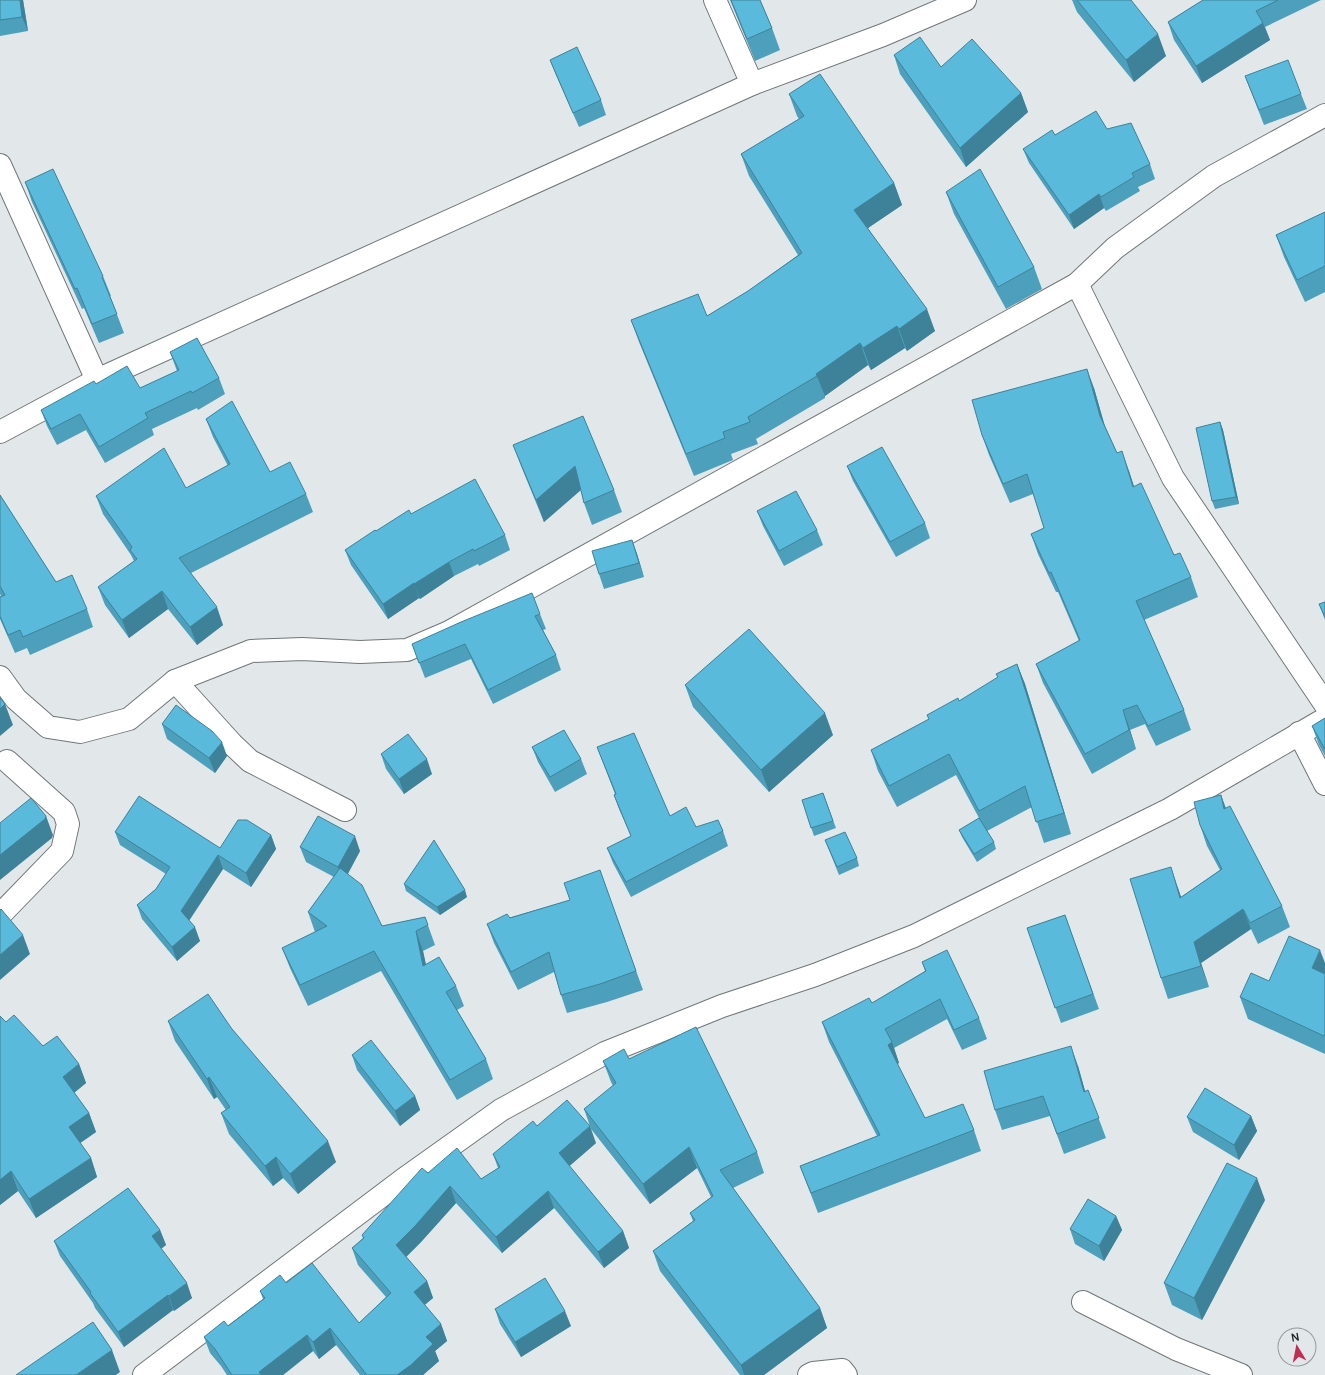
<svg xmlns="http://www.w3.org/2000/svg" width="1325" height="1375" viewBox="0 0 1325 1375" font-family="Manrope,sans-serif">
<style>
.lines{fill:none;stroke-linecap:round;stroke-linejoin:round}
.minor-casing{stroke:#717679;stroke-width:24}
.minor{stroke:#fff;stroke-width:22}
.wall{fill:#4da0bc}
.shaded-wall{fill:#3e8299}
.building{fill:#59badb;stroke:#3e8299}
</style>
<rect width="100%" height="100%" fill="#e2e8ea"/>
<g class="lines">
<defs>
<g id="minor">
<path d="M715,0L752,84"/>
<path d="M0,165L97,380"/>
<path d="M1077,284L1173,478L1325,704"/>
<path d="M0,432L97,380L752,84L883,35L965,0"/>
<path d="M0,677L16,699L48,727L80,732L129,719L175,681L251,651L302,649L360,652L407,650L449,632L1077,284L1115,248L1214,176L1325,115"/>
<path d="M175,681L232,744L250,761L345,810"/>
<path d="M1299,733L1325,784"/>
<path d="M0,915L62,851L68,824L64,812L7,761"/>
<path d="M1083,1302L1176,1349L1241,1375"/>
<path d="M144,1375L404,1179L501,1110L605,1053L722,1006L815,975L914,936L1170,809L1325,719"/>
<path d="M809,1375L813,1373L842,1370L846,1375"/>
</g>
</defs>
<use href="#minor" class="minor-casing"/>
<use href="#minor" class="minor"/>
</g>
<g class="wall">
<path d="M0,0H23L28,31L0,36Z"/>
<path d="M730,0H760L772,28L780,50L755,61Z"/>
<path d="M1072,0H1131L1166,56L1134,82L1077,12Z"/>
<path d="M1203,0H1321L1265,27L1270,40L1202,83L1174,40L1168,22Z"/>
<path d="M894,55L941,67L1021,93L1028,112L966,167L900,74Z"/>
<path d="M550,60L601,100L606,115L579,127L556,75Z"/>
<path d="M1245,76L1301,94L1307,109L1264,125Z"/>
<path d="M789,94L894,183L902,205L868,228L935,331L907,351L905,348L871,370L868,365L825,396V398L756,439L758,444L731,454L733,460L694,476L639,342L631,320L707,316L748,291L798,255L749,176L741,154L799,119L797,116Z"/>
<path d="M1107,129L1150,164L1155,179L1138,187L1140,191L1106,211L1104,208L1074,229L1029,163L1023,149L1055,135Z"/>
<path d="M25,182L103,276L111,296H110L124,333L99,343L84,308L82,309L32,202Z"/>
<path d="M946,192L1034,267L1042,289L1006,309L954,214Z"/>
<path d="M1325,212V292L1305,302L1284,257L1276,235Z"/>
<path d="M170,352L219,378L225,394L198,410L197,408L152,429L154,435L105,463L86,430L57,445L47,426L41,410L96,384L140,388L177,371Z"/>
<path d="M1094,388L1105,426L1117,453L1129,471L1134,486L1174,555L1191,577L1198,597L1144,620L1184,710L1191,730L1156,746L1145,724L1130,730L1136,749L1092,774L1043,683L1036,664L1079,641L1058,592H1056L1038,554L1031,534L1044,528L1033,494L1010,503L989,455L982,435Z"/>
<path d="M206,419L270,472L306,494L313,512L191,573L223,625L197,645L168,609L129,638L105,605L98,587L134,561L131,555L103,514L96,496L186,488L228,466L213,437Z"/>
<path d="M1220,422L1223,430L1239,504L1215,509L1212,501Z"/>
<path d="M513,445L614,490L622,512L592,525L584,503L581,490L544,522L521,466Z"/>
<path d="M847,466L925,523L930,538L896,557L853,481Z"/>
<path d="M0,495L56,582L87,609L93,627L30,655L27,648L15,653L0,619V597L1,596L0,594Z"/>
<path d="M757,511L817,530L823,545L784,566L763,526Z"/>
<path d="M411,514L505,535L510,550L479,566L478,564L454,576L420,599L419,598L388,619L351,565L345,550L376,531Z"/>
<path d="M632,540L637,554L644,577L604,589L599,574Z"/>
<path d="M1325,602V620L1319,604Z"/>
<path d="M540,614L546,629L543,630L556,655L561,670L493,704L471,659L425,678L412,644Z"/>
<path d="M1017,664L1025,684L1071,834L1044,843L1032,807L987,831L994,842L996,849L977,862L962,837L959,830L979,818L956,775L897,807L878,771L871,750L929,719L927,715L959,701L998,678L996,674Z"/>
<path d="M685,685L833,735L769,792L693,707Z"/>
<path d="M1325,718V756L1319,745L1312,726Z"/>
<path d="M162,724L227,756L215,773L167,739Z"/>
<path d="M532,747L581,759L587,774L555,792L538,762Z"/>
<path d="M597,747L670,816L696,827L723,831L728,846L631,897L613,863L607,848L631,836L619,809L614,795L615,794Z"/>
<path d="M381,754L432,774L404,794L386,769Z"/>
<path d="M823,793L836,828L814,836L802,800Z"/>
<path d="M1221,795L1226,808L1282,906L1290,927L1258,944L1251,929L1201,963L1209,987L1168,999L1161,978L1178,888L1181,897L1220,870L1207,846L1200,825Z"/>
<path d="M115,832L220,848L271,835L276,849L251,887L223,869L189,921L200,941L177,961L142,919L137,905L156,889L166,874L120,845Z"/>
<path d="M825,840L857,858L859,866L839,875Z"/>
<path d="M300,847L360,851L348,874L382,926L425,917L435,945L423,951L426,964L456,986L464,1006L457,1010L486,1059L493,1079L457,1100L381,971L308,1006L290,968L282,948L315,932L308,912L334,877L306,862Z"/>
<path d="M600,870L643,990L607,1002L567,1013L561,995L554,972L518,990L494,943L487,924L570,900Z"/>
<path d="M404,884L467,897L440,915L406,891Z"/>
<path d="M1065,915L1099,1009L1061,1023L1027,928Z"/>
<path d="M922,962L979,1018L987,1039L962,1050L947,1019L894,1048L899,1063L897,1064L925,1118L974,1130L981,1151L818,1213L800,1166L877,1136L829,1042L822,1022L872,1003L925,971Z"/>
<path d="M1325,963V1054L1248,1019L1240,997L1269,981Z"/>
<path d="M0,1016L6,1022L43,1046L79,1064L86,1083L74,1093L89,1113L96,1132L80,1143L91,1158L97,1177L36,1218L18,1191L0,1205Z"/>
<path d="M168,1021L232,1029L336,1162L298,1194L283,1178L273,1186L229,1134L221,1113L226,1110L217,1097L214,1099L175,1041Z"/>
<path d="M352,1055L415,1096L420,1110L400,1126L357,1070Z"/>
<path d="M629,1059L757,1152L764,1173L733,1188L820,1308L827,1328L764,1375H740L660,1271L653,1251L693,1221L690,1213L711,1197L697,1168L650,1204L591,1129L584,1109L613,1086L611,1082L603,1061Z"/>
<path d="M1078,1066L1085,1091L1088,1090L1106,1138L1064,1154L1050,1116L1002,1130L995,1110Z"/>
<path d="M1251,1116L1257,1131L1239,1160L1193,1132L1187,1117Z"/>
<path d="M537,1126L596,1143L569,1166L623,1231L629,1248L604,1268L554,1208L502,1253L456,1203L421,1242L406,1257L427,1281L433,1298L424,1305L441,1324L447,1341L435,1351L439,1361L423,1375H360L336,1345L319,1359L313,1351L283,1375H227L221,1366L210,1353L204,1337L228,1326L263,1299L260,1291L286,1283L359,1323L386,1297L358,1265L352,1248L363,1238L362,1235L428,1173L481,1179L498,1168L493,1154Z"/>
<path d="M1265,1200L1202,1320L1172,1305L1164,1283Z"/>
<path d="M1116,1216L1122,1230L1104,1261L1075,1244L1070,1229Z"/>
<path d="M160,1230L166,1245L161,1249L192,1298L174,1311L173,1310L124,1347L95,1308L93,1303L60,1256L54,1241Z"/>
<path d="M495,1309L571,1326L521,1357L500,1324Z"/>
</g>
<g class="shaded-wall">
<path d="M20,0H23L28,31L22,17Z"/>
<path d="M1263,23L1270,40L1202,83L1196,66Z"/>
<path d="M1158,34L1166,56L1134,82L1126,60Z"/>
<path d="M1021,93L1028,112L966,167L960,148Z"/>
<path d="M894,183L902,205L862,232L854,210Z"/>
<path d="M1099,194L1104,208L1074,229L1069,215Z"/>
<path d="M927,309L935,331L907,351L899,329Z"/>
<path d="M897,326L905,348L871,370L863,348Z"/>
<path d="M860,343L868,365L825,396L816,374Z"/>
<path d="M1087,369L1094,388L1107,435L1100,416Z"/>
<path d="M1220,422L1223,430L1239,504L1236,497Z"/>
<path d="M1122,451L1129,471L1140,506L1133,487Z"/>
<path d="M575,466L583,488L544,522L536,500Z"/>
<path d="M632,540L637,554L644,577L639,563Z"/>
<path d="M449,562L454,576L420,599L414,584Z"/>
<path d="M414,583L419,598L388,619L383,604Z"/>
<path d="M162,591L168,609L129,638L122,620Z"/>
<path d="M217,607L223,625L197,645L190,627Z"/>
<path d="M1017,664L1025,684L1071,834L1064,813Z"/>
<path d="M5,704L13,725L0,736V709Z"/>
<path d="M1123,710L1130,730L1136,749L1129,730Z"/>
<path d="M825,713L833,735L769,792L761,770Z"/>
<path d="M222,742L227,756L215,773L209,758Z"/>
<path d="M427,759L432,774L404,794L399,779Z"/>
<path d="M1221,795L1228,816L1224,809Z"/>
<path d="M46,816L53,835L52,838L0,880V855Z"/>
<path d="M271,835L276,849L251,887L246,873Z"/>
<path d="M355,836L360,851L343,882L338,867Z"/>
<path d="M218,855L223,869L186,925L181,911Z"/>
<path d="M1171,867L1188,918L1180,898Z"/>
<path d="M465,890L467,897L440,915L437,907Z"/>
<path d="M1243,909L1251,929L1201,963L1209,987L1201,966L1194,942Z"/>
<path d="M195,927L200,941L177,961L172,947Z"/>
<path d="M416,931L423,951L430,986L423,966Z"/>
<path d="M23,935L30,954L0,980V955Z"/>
<path d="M1320,950L1325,963V979L1312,968Z"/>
<path d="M892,1042L899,1063L895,1065L888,1045Z"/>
<path d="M1071,1046L1078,1066L1091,1112L1084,1092Z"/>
<path d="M79,1064L86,1083L70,1096L63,1077Z"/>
<path d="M209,1077L217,1097L214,1099L207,1079Z"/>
<path d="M415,1096L420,1110L400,1126L395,1111Z"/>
<path d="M89,1113L96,1132L76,1146L69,1127Z"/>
<path d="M1251,1116L1257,1131L1239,1160L1234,1145Z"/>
<path d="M590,1126L596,1143L565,1170L559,1153Z"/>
<path d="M328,1141L336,1162L298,1194L290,1174Z"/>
<path d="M689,1147L697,1168L650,1204L643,1184Z"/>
<path d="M276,1157L283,1178L273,1186L265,1166Z"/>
<path d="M91,1158L97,1177L36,1218L29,1199Z"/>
<path d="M11,1171L18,1191L0,1205V1180Z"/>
<path d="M1257,1178L1265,1200L1202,1320L1194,1298Z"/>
<path d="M450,1186L456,1203L421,1242L402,1261L396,1245Z"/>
<path d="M548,1191L554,1208L502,1253L496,1237Z"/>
<path d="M1116,1216L1122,1230L1104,1261L1099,1246Z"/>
<path d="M160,1230L166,1245L158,1251L152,1236Z"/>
<path d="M623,1231L629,1248L604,1268L598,1252Z"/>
<path d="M427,1281L433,1298L420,1309L414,1292Z"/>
<path d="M187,1283L192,1298L174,1311L169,1296Z"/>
<path d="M168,1295L173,1310L124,1347L118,1332Z"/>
<path d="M820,1308L827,1328L764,1375H744L741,1365Z"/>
<path d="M565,1311L571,1326L521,1357L515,1342Z"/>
<path d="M441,1324L447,1341L435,1351L439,1361L423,1375H397L426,1337Z"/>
<path d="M330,1328L336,1345L319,1359L313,1342Z"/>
<path d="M307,1335L313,1351L283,1375H260L259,1372Z"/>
<path d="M112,1350L120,1372L116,1375H76Z"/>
</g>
<g class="building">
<path d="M0,0H20L22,17L0,20Z"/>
<path d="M731,0H760L772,28L747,39Z"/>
<path d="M1077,0H1131L1158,34L1126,60Z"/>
<path d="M1203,0H1278L1256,11L1263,23L1196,66L1168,22Z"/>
<path d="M920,37L941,67L972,39L1021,93L960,148L894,55Z"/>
<path d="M577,47L601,100L573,113L550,60Z"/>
<path d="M1288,60L1301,94L1259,110L1245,76Z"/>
<path d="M820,74L894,183L854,210L927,309L899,329L897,326L863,348L860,343L816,374L817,376L748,417L750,422L723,432L725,438L686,454L631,320L698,294L707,316L748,291L802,253L741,154L804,116L789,94Z"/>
<path d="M1096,111L1107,129L1131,123L1150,164L1132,173L1134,177L1101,197L1099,194L1069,215L1023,149L1052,130L1055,135Z"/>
<path d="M53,169L103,276L102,277L117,314L92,324L77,288L75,289L25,182Z"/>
<path d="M980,169L1034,267L998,287L946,192Z"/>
<path d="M1325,212V266L1297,280L1276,235Z"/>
<path d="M197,338L219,378L192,393L191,391L145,413L148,418L99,447L80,414L51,429L41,410L94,381L96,384L127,366L140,388L179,370L170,352Z"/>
<path d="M1087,369L1100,416L1117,453L1122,451L1133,487L1141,483L1174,555L1180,553L1191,577L1136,601L1184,710L1148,726L1137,705L1123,710L1129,730L1085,754L1036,664L1080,640L1051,572L1049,573L1031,534L1044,528L1027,474L1003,484L982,435L972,400Z"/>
<path d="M232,401L270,472L290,462L306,494L179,558L217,607L190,627L162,591L122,620L98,587L137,559L130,550L132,547L96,496L164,448L186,488L230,464L206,419Z"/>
<path d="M583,416L614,490L584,503L575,466L536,500L513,445Z"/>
<path d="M1220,422L1236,497L1212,501L1196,428Z"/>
<path d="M882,447L925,523L890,542L847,466Z"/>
<path d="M475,479L505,535L474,551L473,549L449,562L414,584V583L383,604L345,550L375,530L376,531L409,510L411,514Z"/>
<path d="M796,491L817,530L779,551L757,511Z"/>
<path d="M0,495L56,582L72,575L87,609L23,637L20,630L8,635L0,616V597L5,595L0,586Z"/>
<path d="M632,540L639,563L599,574L592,551Z"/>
<path d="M532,593L540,614L535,616L556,655L488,690L465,644L419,663L412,644L461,622Z"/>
<path d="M1325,602V617L1319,604Z"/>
<path d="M749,629L825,713L761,770L685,685Z"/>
<path d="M1017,664L1064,813L1036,822L1025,786L979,811L949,754L889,786L871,750L929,719L927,715L958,698L959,701L998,677L996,674Z"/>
<path d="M0,698L5,704L0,709Z"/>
<path d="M176,705L212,731L222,742L209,758L162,724Z"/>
<path d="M1325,718V749L1312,726Z"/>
<path d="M564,730L581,759L550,777L532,747Z"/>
<path d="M634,733L670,816L686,807L696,827L718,820L723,831L626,882L607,848L631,836L614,795L616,794L597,747Z"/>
<path d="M408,734L427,759L399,779L381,754Z"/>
<path d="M823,793L833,821L811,828L802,800Z"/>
<path d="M1221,795L1224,809L1230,806L1282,906L1250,923L1243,909L1194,942L1201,966L1161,978L1130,879L1171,867L1180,898L1222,869L1200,825L1194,802Z"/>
<path d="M139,796L220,848L238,820H247L271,835L246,873L218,855L181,911L195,927L172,947L137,905L156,889L170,867L115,832Z"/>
<path d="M31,798L46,816L45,819L0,855V823Z"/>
<path d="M318,816L355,836L338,867L300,847Z"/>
<path d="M979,818L994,842L974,854L959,830Z"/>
<path d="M845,832L857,858L837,867L825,840Z"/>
<path d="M434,840L465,890L437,907L404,884Z"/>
<path d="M340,868L362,885L382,926L425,917L428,925L416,931L423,966L439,957L456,986L446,992L486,1059L450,1080L374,951L300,985L282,948L327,926L308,912Z"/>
<path d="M600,870L636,971L600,984L561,995L549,952L511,972L487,924L507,914L510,918L570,900L564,883Z"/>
<path d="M1,909L23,935L0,955V910Z"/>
<path d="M1065,915L1093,994L1055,1008L1027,928Z"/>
<path d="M1289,936L1320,950L1312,968L1325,974V1034L1324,1036L1240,997L1251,973L1269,981Z"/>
<path d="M947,950L979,1018L954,1030L940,999L885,1029L892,1042L888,1045L925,1118L963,1104L974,1130L811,1193L800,1166L880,1135L822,1022L869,998L872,1003L926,971L922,962Z"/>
<path d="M208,994L232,1029L328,1141L290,1174L276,1157L265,1166L221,1113L230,1107L209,1077L207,1079L168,1021Z"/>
<path d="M14,1015L43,1046L57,1036L79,1064L63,1077L89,1113L69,1127L91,1158L29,1199L11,1171L0,1180V1016L6,1022Z"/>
<path d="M696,1027L757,1152L720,1170L820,1308L741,1365L653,1251L695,1220L690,1213L713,1196L689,1147L643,1184L584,1109L616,1083L603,1061L624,1049L629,1059Z"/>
<path d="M371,1040L415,1096L395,1111L352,1055Z"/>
<path d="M1071,1046L1084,1092L1088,1090L1099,1118L1057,1134L1043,1096L995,1110L984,1071Z"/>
<path d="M1205,1088L1251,1116L1234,1145L1187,1117Z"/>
<path d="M567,1100L590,1126L559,1153L623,1231L598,1252L548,1191L496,1237L450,1186L415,1226L396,1245L427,1281L414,1292L441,1324L426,1337L433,1344L411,1365L397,1375H367L330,1328L313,1342L307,1335L259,1372L261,1375H232L215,1349L204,1337L224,1321L228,1326L265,1298L260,1291L280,1275L286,1283L312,1263L359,1323L391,1293L352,1248L364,1238L362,1235L422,1168L428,1173L457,1148L481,1179L500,1167L493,1154L533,1121L537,1126Z"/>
<path d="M1227,1163L1257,1178L1194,1298L1164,1283Z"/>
<path d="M128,1188L160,1230L152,1236L187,1283L169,1296L168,1295L118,1332L90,1293L91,1292L54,1241Z"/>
<path d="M1088,1199L1116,1216L1099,1246L1070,1229Z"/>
<path d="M545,1278L565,1311L515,1342L495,1309Z"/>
<path d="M93,1322L112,1350L76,1375H16Z"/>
</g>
<g transform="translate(1297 1347) rotate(350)"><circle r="19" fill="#e2e8ea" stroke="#959a9b"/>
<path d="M0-3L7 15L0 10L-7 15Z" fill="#bf2f53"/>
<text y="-6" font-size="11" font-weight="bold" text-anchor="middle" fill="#222425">N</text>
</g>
</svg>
